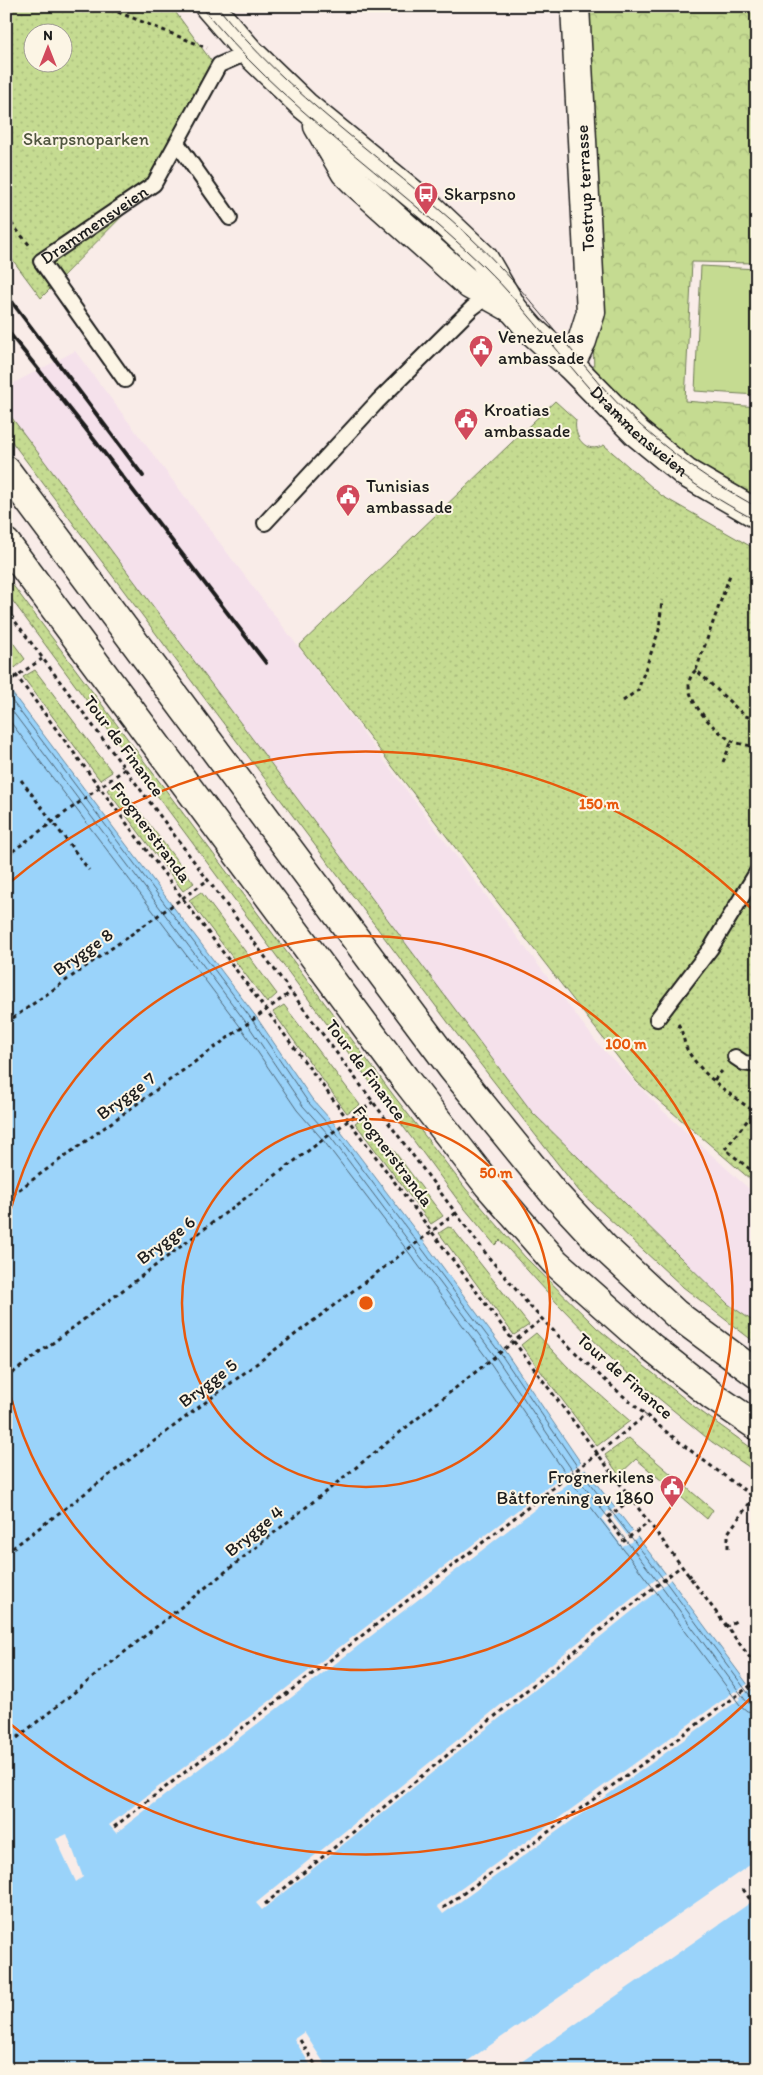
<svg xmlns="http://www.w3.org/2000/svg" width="763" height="2075" viewBox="0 0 763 2075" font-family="Itim,sans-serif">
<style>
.built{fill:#f5e1eb}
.green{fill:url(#green-dots);stroke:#707c56;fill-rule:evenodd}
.forest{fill:url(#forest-crowns);stroke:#707c56}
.pitch{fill:#c5db91;stroke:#707c56}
.water{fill:#9ad3fa;stroke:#688aa1}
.pier{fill:#f9ece8}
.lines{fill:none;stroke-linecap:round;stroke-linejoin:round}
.shore{stroke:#4e6575;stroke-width:1}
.service-casing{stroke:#1c1c1c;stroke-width:18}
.minor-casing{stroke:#1c1c1c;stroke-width:31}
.tertiary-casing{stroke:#1c1c1c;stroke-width:31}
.trunk-casing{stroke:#1c1c1c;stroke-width:31}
.path{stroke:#1c1c1c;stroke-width:3;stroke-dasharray:4 4;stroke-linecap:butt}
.service{stroke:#fcf5e5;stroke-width:14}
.minor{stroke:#fcf5e5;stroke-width:28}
.tertiary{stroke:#fcf5e5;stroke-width:28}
.trunk{stroke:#fcf5e5;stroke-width:28}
.tram{stroke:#1c1c1c;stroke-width:1}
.rail{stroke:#1c1c1c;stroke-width:4}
.ring{fill:none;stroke:#e8590c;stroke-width:2.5}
.labels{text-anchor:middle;stroke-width:4;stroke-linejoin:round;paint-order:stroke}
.park-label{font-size:18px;fill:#4f553f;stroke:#fcf5e5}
.street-label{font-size:18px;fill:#1c1c1c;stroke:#fcf5e5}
.poi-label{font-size:18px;fill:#1c1c1c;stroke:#fcf5e5;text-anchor:start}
.centre{fill:#e8590c;stroke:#fcf5e5;stroke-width:2.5}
.ring-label{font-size:15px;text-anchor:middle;font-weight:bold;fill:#e8590c;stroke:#fcf5e5;stroke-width:4;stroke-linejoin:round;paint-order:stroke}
</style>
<defs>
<pattern id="green-dots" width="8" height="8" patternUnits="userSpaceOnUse" patternTransform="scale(1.25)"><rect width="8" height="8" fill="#c5db91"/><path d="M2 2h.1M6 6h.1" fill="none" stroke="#a9bb7c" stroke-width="1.8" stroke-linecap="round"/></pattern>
<pattern id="forest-crowns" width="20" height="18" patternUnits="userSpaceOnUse" patternTransform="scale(1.25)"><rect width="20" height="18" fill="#c5db91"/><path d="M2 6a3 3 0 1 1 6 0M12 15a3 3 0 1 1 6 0" fill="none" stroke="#a9bb7c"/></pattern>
</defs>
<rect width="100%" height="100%" fill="#f9ece8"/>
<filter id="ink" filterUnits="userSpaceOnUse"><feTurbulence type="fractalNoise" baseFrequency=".02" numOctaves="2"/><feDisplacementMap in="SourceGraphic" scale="10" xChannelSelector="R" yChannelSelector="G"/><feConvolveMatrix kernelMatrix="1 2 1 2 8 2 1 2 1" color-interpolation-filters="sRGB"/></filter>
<g filter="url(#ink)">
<path class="built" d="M75,351L598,1044L661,1109L757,1196V1324L728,1304L532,1112L6,410V387Z"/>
<g class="green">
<path d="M6,6H171L215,66L154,184L41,298L6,251ZM32,32H62V62H32Z"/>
<path d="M555,401L576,420C573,437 586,455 604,445L662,496L757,550V1185L637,1082L299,646Z"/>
<path d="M6,410L532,1112L728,1304L757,1324V1344L683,1287L579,1191L456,1033L6,434Z"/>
<path d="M6,576L394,1096L466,1189L525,1257L597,1328L696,1408L757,1452L756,1479L749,1467L712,1442L618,1365L557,1303L500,1240L495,1245L460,1203L6,592Z"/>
<path d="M6,633L25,659L15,668L6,656Z"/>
<path d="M35,670L112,772L100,780L23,677Z"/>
<path d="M117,782L194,883L183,891L107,790Z"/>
<path d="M201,892L277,994L267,1003L189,900Z"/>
<path d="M284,1005L360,1105L347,1113L273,1012Z"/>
<path d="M367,1115L443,1216L431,1224L355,1123Z"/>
<path d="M448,1227L452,1228L529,1325L514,1335L439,1233Z"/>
<path d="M536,1333L567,1366L630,1421L597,1446L521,1345Z"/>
<path d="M629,1438L713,1510L707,1519L636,1459L619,1475L605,1455Z"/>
</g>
<path class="forest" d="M588,6H746L757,13L755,263L692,262L685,401L757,407V505L661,446L594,381Z"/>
<path class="pitch" d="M701,266L757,269V395L695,391Z"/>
<path class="water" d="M6,685L257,1018L312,1099L338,1128L422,1239L504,1350L585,1469L672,1582L757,1697V2069H6Z"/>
<g class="pier">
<path d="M583,1461L587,1467L577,1475L578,1476L116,1833L109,1825L572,1468L573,1469Z"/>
<path d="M617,1506L621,1511L613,1517L627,1535L635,1529L639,1535L632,1542L622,1546L602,1519L608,1510L609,1512Z"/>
<path d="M668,1572L672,1578L662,1587L262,1910L256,1903L655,1580Z"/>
<path d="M749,1683L753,1687L739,1698L740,1699L443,1914L437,1906L735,1691L736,1692Z"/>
<path d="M67,1834L83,1877L76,1882L56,1839Z"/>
<path d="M757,1860V1898L754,1900L757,1905V1913L750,1903L511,2069H456Z"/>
<path d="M304,2032L328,2069H313L294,2039Z"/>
</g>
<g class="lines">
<g class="shore">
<path d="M6,693L253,1021L308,1102L334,1131L500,1353L581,1472L668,1585L751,1697L757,1699"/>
<path d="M6,703L248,1025L303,1106L329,1135L495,1356L576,1476L663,1588L746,1701L750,1704L757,1706"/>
<path d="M6,716L242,1029L297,1110L323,1140L407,1250L489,1361L570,1480L657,1593L740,1705L747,1711L757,1713"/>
</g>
<defs>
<g id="service">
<path d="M177,143L230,218"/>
<path id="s1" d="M125,380L41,261L154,184L219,65L249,52"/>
<path d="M265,523L378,401L472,308L491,294"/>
<path d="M657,1019L711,948L757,872"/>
<path d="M735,1057L744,1063L757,1065"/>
</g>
<path id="minor" d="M570,365L582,341L591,312L575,6"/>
<g id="tertiary">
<path id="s2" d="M209,6L249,52L305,106L431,209L484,259L513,309L531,330L570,365L637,433L686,473L757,514"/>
<path d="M318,126L345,172L357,184L470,285L513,309"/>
</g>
<g id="trunk">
<path d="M6,470L452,1068L552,1191L604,1247L676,1314L757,1374"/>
<path d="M6,543L405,1079L488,1185L555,1262L652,1348L714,1397L757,1426"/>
</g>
</defs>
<use href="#service" class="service-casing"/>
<use href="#minor" class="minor-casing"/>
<use href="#tertiary" class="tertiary-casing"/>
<use href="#trunk" class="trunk-casing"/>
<g class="path">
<path d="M103,6L207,48"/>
<path d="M6,217L31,247"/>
<path d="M6,609L490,1259C508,1279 524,1301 543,1320C607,1387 681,1446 757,1499"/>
<path d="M6,662L757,1667"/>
<path d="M696,670L730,575"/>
<path d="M6,683L42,659"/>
<path d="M623,701L638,690L659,630L662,600"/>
<path d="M757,719L745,716L696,670C673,690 713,729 730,740C737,744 748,745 757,747"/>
<path d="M723,762L732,741"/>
<path d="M21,780L89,870"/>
<path d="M6,856L125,769"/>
<path d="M6,1023L208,880"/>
<path d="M678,1024C684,1032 683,1044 689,1053C705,1077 730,1095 754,1111"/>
<path d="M714,1080L722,1071"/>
<path d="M757,1108L725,1149L757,1175"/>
<path d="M6,1199L291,992"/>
<path d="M6,1378L373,1102"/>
<path d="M630,1500L607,1518L624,1541L648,1523"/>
<path d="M728,1548V1533L754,1497"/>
<path d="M6,1553L456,1213"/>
<path d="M688,1577L694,1573"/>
<path d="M725,1627L736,1621"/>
<path d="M17,1738L542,1319"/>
<path d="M114,1827L579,1468L640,1420L645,1414"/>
<path d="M743,1889L757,1910"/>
<path d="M265,1904L598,1632L680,1567"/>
<path d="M443,1908L757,1681"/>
<path d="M300,2040L318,2069"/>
</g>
<use href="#service" class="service"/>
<use href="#minor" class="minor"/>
<use href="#tertiary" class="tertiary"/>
<use href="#trunk" class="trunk"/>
<g class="tram">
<path d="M201,6C281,107 390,177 482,265C532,313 570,371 618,420C658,462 706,494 757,521"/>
<path d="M217,6C288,96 384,158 468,235C520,283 561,340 608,393C651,440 702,477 757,507"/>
</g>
<g class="rail">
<path d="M6,294L143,476"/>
<path d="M6,329L85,428L266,663"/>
</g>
</g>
</g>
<g class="ring">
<circle cx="366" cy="1303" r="184"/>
<path d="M6 1230A367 367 0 1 1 6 1376"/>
<path d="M756 1693A551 551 0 0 1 8 1722M8 884A551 551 0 0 1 756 913"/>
</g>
<defs>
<symbol id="bus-pin" viewBox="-11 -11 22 30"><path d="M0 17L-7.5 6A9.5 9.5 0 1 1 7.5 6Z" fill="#d1495b" stroke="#fcf5e5"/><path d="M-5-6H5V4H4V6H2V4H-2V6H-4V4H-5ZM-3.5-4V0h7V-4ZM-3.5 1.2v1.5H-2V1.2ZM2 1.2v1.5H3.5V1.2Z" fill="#fff"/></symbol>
<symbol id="civic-pin" viewBox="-11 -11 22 30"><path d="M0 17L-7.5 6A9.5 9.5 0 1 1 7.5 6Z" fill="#d1495b" stroke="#fcf5e5"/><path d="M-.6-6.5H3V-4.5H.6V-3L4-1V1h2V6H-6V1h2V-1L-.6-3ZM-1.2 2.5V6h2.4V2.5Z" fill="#fff"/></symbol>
</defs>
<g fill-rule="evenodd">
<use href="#bus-pin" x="412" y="180" width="28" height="38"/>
<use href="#civic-pin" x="467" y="333" width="28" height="38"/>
<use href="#civic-pin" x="452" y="406" width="28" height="38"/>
<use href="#civic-pin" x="334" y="482" width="28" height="38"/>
<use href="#civic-pin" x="658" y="1473" width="28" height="38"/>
</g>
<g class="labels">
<g class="park-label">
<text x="86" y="145">Skarpsnoparken</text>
</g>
<g class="street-label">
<text transform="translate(585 188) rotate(-93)" y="6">Tostrup terrasse</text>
<text dy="6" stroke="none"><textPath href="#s1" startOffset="210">Drammensveien</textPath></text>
<text dy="6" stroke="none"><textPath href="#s2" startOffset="608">Drammensveien</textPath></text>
<text transform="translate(124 746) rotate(53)" y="6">Tour de Finance</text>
<text transform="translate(151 832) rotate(53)" y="6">Frognerstranda</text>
<text transform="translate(83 952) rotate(-35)" y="6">Brygge 8</text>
<text transform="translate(366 1070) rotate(53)" y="6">Tour de Finance</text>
<text transform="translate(126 1096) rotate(-36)" y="6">Brygge 7</text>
<text transform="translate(393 1156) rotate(53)" y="6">Frognerstranda</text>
<text transform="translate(166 1240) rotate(-37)" y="6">Brygge 6</text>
<text transform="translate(625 1376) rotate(41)" y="6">Tour de Finance</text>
<text transform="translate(208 1383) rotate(-37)" y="6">Brygge 5</text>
<text transform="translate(254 1531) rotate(-39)" y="6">Brygge 4</text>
</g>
<g class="poi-label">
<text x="444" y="200">Skarpsno</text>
<text x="498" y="343">Venezuelas<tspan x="498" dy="21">ambassade</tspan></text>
<text x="484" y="416">Kroatias<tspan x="484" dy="21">ambassade</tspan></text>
<text x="366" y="492">Tunisias<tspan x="366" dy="21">ambassade</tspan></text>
<text x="654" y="1483" text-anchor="end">Frognerkilens<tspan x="654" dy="21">Båtforening av 1860</tspan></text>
</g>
</g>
<circle cx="366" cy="1303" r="8" class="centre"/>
<g class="ring-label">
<text x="599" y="809">150 m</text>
<text x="626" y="1049">100 m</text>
<text x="496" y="1178">50 m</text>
</g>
<rect width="763" height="2075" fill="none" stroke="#fcf5e5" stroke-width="25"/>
<rect x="12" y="12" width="738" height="2050" fill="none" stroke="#1c1c1c" stroke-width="2" filter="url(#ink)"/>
<g transform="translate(48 48)"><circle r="24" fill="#fcf5e5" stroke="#a29e95"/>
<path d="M0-4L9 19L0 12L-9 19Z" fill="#d1495b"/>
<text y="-8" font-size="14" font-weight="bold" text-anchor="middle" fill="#1c1c1c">N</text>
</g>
</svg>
